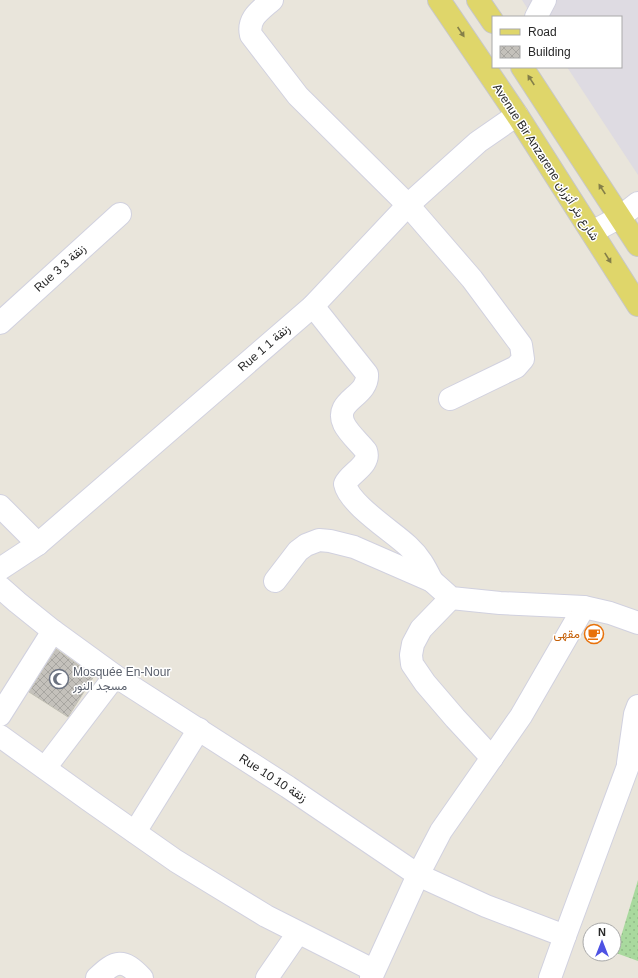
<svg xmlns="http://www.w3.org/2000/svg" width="638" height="978" viewBox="0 0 638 978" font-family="Helvetica,Vazirmatn,sans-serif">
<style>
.industrial{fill:#dedbe2}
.grass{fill:url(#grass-dots)}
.building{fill:url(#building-cross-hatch);stroke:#c3c1b5}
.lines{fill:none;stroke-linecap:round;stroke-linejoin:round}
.minor-casing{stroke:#d1d1df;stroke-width:24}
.major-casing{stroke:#c7c7c7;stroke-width:24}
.minor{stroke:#fff;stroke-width:22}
.major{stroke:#dfd66a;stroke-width:22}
.oneway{fill:#847f49}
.labels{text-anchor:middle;stroke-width:3;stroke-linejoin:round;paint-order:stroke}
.street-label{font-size:12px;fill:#282828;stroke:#fff}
.food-label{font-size:12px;fill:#c56008;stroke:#fff;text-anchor:end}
.worship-label{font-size:12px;fill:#5b616d;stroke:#fff;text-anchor:start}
</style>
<defs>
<pattern id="grass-dots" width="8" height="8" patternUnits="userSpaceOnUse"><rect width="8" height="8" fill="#a9d99e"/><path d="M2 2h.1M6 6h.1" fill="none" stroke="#91ba88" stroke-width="1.8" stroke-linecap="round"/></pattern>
<pattern id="building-cross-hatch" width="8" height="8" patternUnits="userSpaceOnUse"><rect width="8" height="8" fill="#c4c1bb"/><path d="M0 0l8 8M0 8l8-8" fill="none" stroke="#a8a6a1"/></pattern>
</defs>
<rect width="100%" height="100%" fill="#e9e5db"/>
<path class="industrial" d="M522,0H638V175L567,67H621V17H533Z"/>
<path class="grass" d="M638,880V961L616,953Z"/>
<path class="building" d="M56,649L94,676L68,717L29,692Z"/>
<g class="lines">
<defs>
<g id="minor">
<path d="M272,0C261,10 247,18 251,35L298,96L408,205L472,279L521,345L523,359L516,367L450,399"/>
<path d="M536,17L545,0"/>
<path d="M592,232L620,217L638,203"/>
<path d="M313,306L367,374C369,397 333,400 344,424C349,434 359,442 366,451C371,465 350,473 345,484C349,504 392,531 408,546C420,557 425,567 432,581"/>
<path d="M0,323L120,214"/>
<path d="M0,506L38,544"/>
<path d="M0,569L38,544L313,306L408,205L478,142L517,115"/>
<path d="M275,581L298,551L306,545L319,540L330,541L354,547L432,581L451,598L500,603L584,607L610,613L638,623"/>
<path d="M0,587L17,602L53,631L115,676L288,787L418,875L486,906L565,936"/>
<path d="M451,598L421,629L413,644L411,655L412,664L425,683L455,718L492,758"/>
<path d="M0,715L53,631"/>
<path d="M0,736L89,800L176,861L266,916L373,970"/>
<path d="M628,763L635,714L638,706"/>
<path d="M45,768L115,676"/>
<path d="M135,832L199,729"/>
<path d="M97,978C116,960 123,958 142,978"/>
<path d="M267,978L298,933"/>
<path d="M371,978L418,875L441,831L521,716L584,607"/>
<path d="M550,978L565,936L628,766L638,748"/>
</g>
<g id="major">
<path d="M439,0L517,115L638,305"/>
<path d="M478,0L493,22"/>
<path d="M522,67L638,245"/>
</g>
</defs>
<use href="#minor" class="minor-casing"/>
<use href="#major" class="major-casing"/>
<use href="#minor" class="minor"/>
<use href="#major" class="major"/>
</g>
<defs><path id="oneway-solid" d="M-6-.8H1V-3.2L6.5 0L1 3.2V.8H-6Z"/></defs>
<g class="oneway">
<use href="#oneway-solid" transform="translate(461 32) rotate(56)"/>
<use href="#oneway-solid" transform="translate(531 80) rotate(-123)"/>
<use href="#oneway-solid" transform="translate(602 189) rotate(-123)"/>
<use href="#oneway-solid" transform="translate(608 258) rotate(58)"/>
</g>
<defs>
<symbol id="cafe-ring" viewBox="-11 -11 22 22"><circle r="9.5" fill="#fff" stroke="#e8710a" stroke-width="1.5"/><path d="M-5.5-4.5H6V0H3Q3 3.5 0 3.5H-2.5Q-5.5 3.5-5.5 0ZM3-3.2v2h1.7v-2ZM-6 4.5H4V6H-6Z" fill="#e8710a"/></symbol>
<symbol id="mosque-ring" viewBox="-11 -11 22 22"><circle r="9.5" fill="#fff" stroke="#6b7280" stroke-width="1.5"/><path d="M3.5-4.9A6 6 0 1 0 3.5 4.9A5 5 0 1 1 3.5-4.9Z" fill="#6b7280"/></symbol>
</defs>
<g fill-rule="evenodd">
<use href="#cafe-ring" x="583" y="623" width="22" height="22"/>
<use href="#mosque-ring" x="48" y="668" width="22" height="22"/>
</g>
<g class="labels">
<g class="street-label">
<text transform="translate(546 162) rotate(57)" y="4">Avenue Bir Anzarene شارع بئر أنزران</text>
<text transform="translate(60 268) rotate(-42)" y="4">Rue 3 زنقة 3</text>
<text transform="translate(264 348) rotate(-41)" y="4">Rue 1 زنقة 1</text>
<text transform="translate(273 778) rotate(33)" y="4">Rue 10 زنقة 10</text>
</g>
<g class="food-label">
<text x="580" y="638">مقهى</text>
</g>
<g class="worship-label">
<text x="73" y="676">Mosquée En-Nour<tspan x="73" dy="14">مسجد النور</tspan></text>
</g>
</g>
<rect x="492" y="16" width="130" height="52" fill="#ffffff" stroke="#a9a9a9"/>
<rect x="500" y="29" width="20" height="6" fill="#dfd66a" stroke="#a9a9a9"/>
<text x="528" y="36" font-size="12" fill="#282828">Road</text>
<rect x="500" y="46" width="20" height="12" fill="url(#building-cross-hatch)" stroke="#a9a9a9"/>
<text x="528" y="56" font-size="12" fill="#282828">Building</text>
<g transform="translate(602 942)"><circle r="19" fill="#ffffff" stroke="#a9a9a9"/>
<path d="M0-3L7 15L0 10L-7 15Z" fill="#4e52e3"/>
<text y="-6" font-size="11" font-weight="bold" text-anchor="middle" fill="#282828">N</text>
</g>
</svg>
